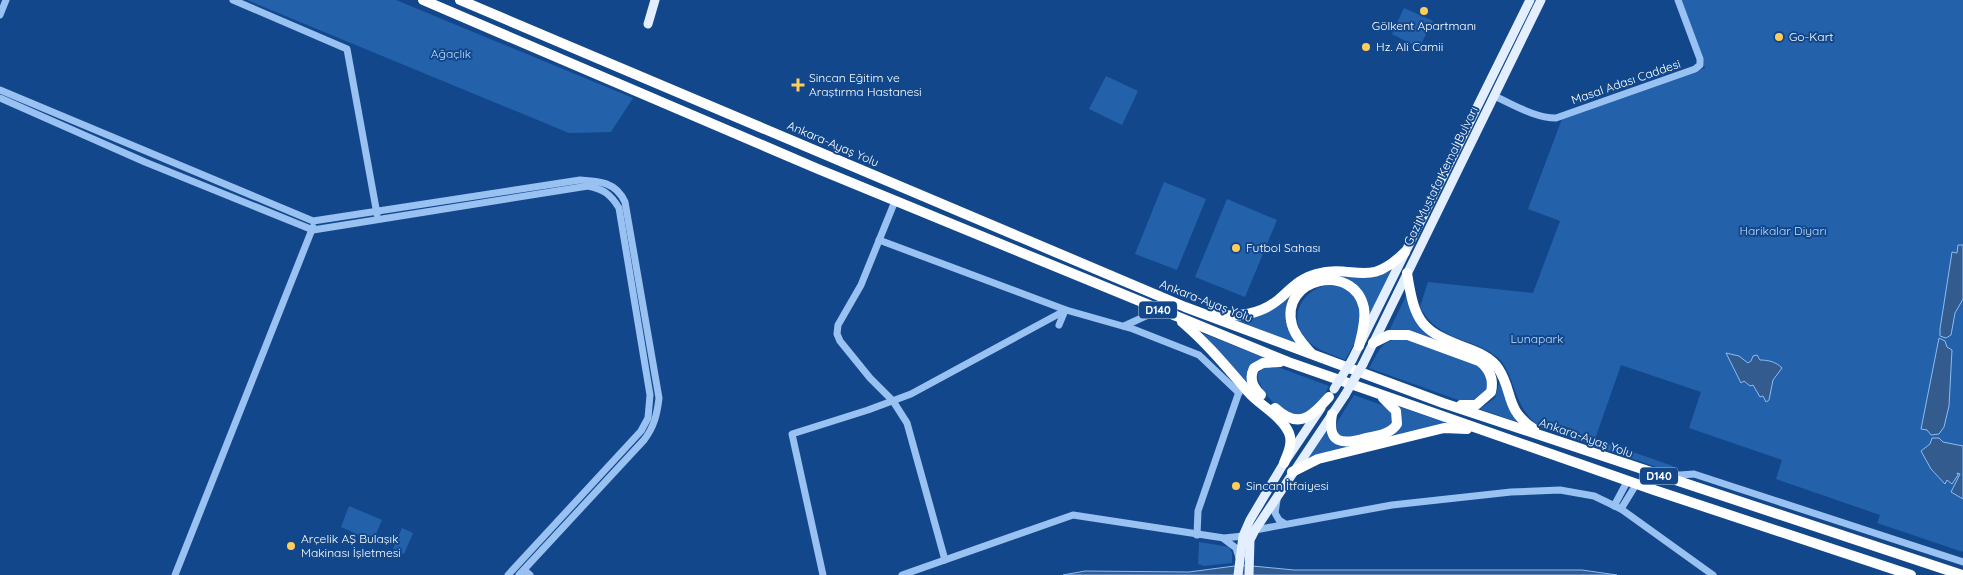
<svg xmlns="http://www.w3.org/2000/svg" width="1963" height="575" viewBox="0 0 1963 575" font-family="Quicksand,sans-serif">
<style>
.green{fill:#2461ab}
.water{fill:#335b8d;stroke:#8bbcf4}
.lines{fill:none;stroke-linecap:round;stroke-linejoin:round}
.minor{stroke:#99c1f1;stroke-width:7}
.major{stroke:#e3eeff;stroke-width:9}
.highway{stroke:#fff;stroke-width:10}
.major-bridge{stroke:#e3eeff;stroke-width:9}
.poi-dot{fill:#ffce59;stroke:#12488b;stroke-width:2}
.labels{text-anchor:middle;stroke-width:4;stroke-linejoin:round;paint-order:stroke}
.shield{fill:#12488b;stroke:#b8c8dc;stroke-width:1}
.shield-label{font-size:11px;font-weight:bold;fill:#fff}
.poi-label{font-size:12px;fill:#fff;stroke:#12488b;text-anchor:start}
.park-label{font-size:12px;fill:#c0dcfc;stroke:#12488b}
.street-label{font-size:12px;fill:#fff;stroke:#12488b}
</style>
<rect width="100%" height="100%" fill="#12488b"/>
<g class="green">
<path d="M247,0H396L633,98L611,132L569,133Z"/>
<path d="M1681,0H1963V552L1877,523L1880,515L1776,479L1782,460L1689,428L1701,392L1621,365L1595,439L1673,466L1671,472L1540,427C1511,406 1516,372 1496,356C1468,336 1439,342 1420,307L1428,282L1533,293L1560,221L1528,209L1562,119L1705,68Z"/>
<path d="M1404,8L1433,21L1419,48L1392,34Z"/>
<path d="M1106,76L1138,91L1122,125L1089,109Z"/>
<path d="M1164,182L1206,199L1177,270L1135,254Z"/>
<path d="M1227,199L1277,220L1245,297L1195,277Z"/>
<path d="M1395,269L1370,318C1368,292 1355,282 1330,277H1375Z"/>
<path d="M1306,283L1293,302L1301,346L1232,320C1269,314 1278,306 1306,283Z"/>
<path d="M1327,285L1342,286L1354,295L1361,307L1358,337L1345,360C1331,354 1315,350 1305,338C1287,316 1303,290 1327,285Z"/>
<path d="M1408,292L1441,342L1388,333Z"/>
<path d="M1202,333L1266,358L1259,360L1250,388Z"/>
<path d="M1404,338L1476,364L1487,373L1489,388L1479,401H1461L1369,368C1380,349 1381,340 1404,338Z"/>
<path d="M1275,366L1329,386C1325,393 1321,404 1315,409C1309,415 1297,417 1289,414C1277,410 1257,386 1257,374L1264,367Z"/>
<path d="M1500,380L1523,424L1480,409L1495,398Z"/>
<path d="M1354,395L1387,407L1392,411L1393,422C1382,435 1356,439 1339,436L1336,424Z"/>
<path d="M1397,406L1446,423L1379,438L1392,433Z"/>
<path d="M1326,429L1351,446L1307,459Z"/>
<path d="M349,506L382,520L373,541L341,527Z"/>
<path d="M402,528L413,533L404,554L393,549Z"/>
<path d="M1199,542L1229,547L1232,553V563L1204,566L1198,564Z"/>
</g>
<g class="water">
<path d="M1958,245H1963V299L1955,313L1951,335L1946,338L1940,336V329L1952,252L1957,253Z"/>
<path d="M1939,338L1945,341L1947,347L1952,350L1949,406L1944,427L1939,434L1931,435L1927,430L1921,429Z"/>
<path d="M1726,353L1739,356L1748,363L1751,361L1753,356L1757,355L1760,360C1769,360 1776,362 1782,368L1773,380L1769,400L1766,402L1763,396L1760,397L1753,385L1750,386L1744,381L1741,383Z"/>
<path d="M1932,438H1939L1943,442L1963,446V499L1951,492L1960,474L1957,473L1958,475L1952,484L1947,480L1945,484L1931,469L1921,451L1930,444Z"/>
<path d="M1242,565L1294,570H1582L1617,575H1063L1085,571L1189,572Z"/>
</g>
<g class="lines">
<g class="minor">
<path d="M233,0L347,49L377,214"/>
<path d="M0,15L6,0"/>
<path d="M0,90L313,221L580,180C599,181 616,182 625,202L659,398C657,415 654,427 644,440L519,575"/>
<path d="M1494,96C1513,104 1534,118 1556,118L1695,69L1700,65V59L1678,0"/>
<path d="M0,98L145,162L313,230L588,186C604,189 611,195 619,208L650,395L648,418L641,431L508,575"/>
<path d="M895,201L861,285L838,325L837,334L840,341L870,378L893,401L907,423L945,560"/>
<path d="M879,240L1066,310"/>
<path d="M1059,325L1064,313"/>
<path d="M1124,326L1159,310"/>
<path d="M1665,476L1694,474L1963,562"/>
<path d="M1277,500L1275,513L1279,520L1285,524"/>
<path d="M1614,506L1628,480"/>
<path d="M1621,509L1637,483"/>
<path d="M1255,530L1392,505L1511,492L1560,490L1594,496L1621,509L1713,575"/>
<path d="M1197,535L1198,511L1240,389"/>
<path d="M1224,539L1236,548L1239,558"/>
<path d="M524,570L530,575"/>
<path d="M175,575L313,227"/>
<path d="M823,575L792,434L868,410L911,394L1066,310L1133,329L1199,355L1239,393"/>
<path d="M902,575L1073,515L1224,538L1243,536"/>
</g>
<g class="major">
<path d="M648,24L655,0"/>
<path d="M1352,360L1530,0"/>
<path d="M1363,364L1541,0"/>
<path d="M1238,575L1243,536L1250,520L1284,463L1321,408"/>
<path d="M1249,575L1250,540L1255,530L1345,395"/>
</g>
<g class="highway">
<path d="M423,0L818,169L1288,362L1654,490L1911,575"/>
<path d="M460,0L1185,307L1443,403L1962,575"/>
<path d="M1407,273C1415,324 1421,331 1469,349C1480,353 1491,358 1498,368C1514,392 1504,409 1534,429"/>
<path d="M1216,314C1237,318 1261,314 1278,300C1290,290 1300,278 1316,274C1355,263 1367,290 1405,252"/>
<path d="M1182,322C1209,345 1228,369 1251,395C1263,407 1282,417 1289,433C1293,443 1288,453 1284,463"/>
<path d="M1373,343L1389,335H1408L1479,361C1490,369 1494,379 1491,392L1476,405H1461"/>
<path d="M1311,353C1304,345 1295,336 1292,325C1279,278 1354,261 1364,308C1366,321 1362,334 1359,346"/>
<path d="M1261,395C1252,387 1249,378 1254,368L1263,363L1280,362"/>
<path d="M1275,408C1299,430 1311,417 1329,397"/>
<path d="M1332,414C1327,444 1342,445 1366,438C1377,436 1391,434 1397,424L1396,411L1383,398"/>
<path d="M1292,472L1318,459L1444,428L1467,429"/>
</g>
<g class="major-bridge">
<path d="M1334,389L1352,360"/>
<path d="M1345,395L1363,364"/>
</g>
</g>
<g class="poi-dot">
<circle cx="1424" cy="11" r="5"/>
<circle cx="1779" cy="37" r="5"/>
<circle cx="1366" cy="47" r="5"/>
<path d="M795.5 77.5h5v5h5v5h-5v5h-5v-5h-5v-5h5z"/>
<circle cx="1236" cy="248" r="5"/>
<circle cx="1236" cy="486" r="5"/>
<circle cx="291" cy="546" r="5"/>
</g>
<g class="labels">
<g class="shield">
<rect x="1139" y="301.5" width="38" height="17" rx="4"/>
<rect x="1640" y="467.5" width="38" height="17" rx="4"/>
</g>
<g class="shield-label">
<text x="1158" y="314">D140</text>
<text x="1659" y="480">D140</text>
</g>
<g class="poi-label">
<text x="1424" y="30" text-anchor="middle">Gölkent Apartmanı</text>
<text x="1789" y="41">Go-Kart</text>
<text x="1376" y="51">Hz. Ali Camii</text>
<text x="809" y="82">Sincan Eğitim ve<tspan x="809" dy="14">Araştırma Hastanesi</tspan></text>
<text x="1246" y="252">Futbol Sahası</text>
<text x="1246" y="490">Sincan İtfaiyesi</text>
<text x="301" y="543">Arçelik AŞ Bulaşık<tspan x="301" dy="14">Makinası İşletmesi</tspan></text>
</g>
<g class="park-label">
<text x="451" y="58">Ağaçlık</text>
<text x="1783" y="235">Harikalar Diyarı</text>
<text x="1537" y="343">Lunapark</text>
</g>
<g class="street-label">
<text transform="translate(1626 82) rotate(-19)" y="4">Masal Adası Caddesi</text>
<text transform="translate(833 144) rotate(23)" y="4">Ankara-Ayaş Yolu</text>
<text transform="translate(1441 176) rotate(-64)" y="4">Gazi Mustafa Kemal Bulvarı</text>
<text transform="translate(1206 301) rotate(21)" y="4">Ankara-Ayaş Yolu</text>
<text transform="translate(1586 438) rotate(19)" y="4">Ankara-Ayaş Yolu</text>
</g>
</g>
</svg>
